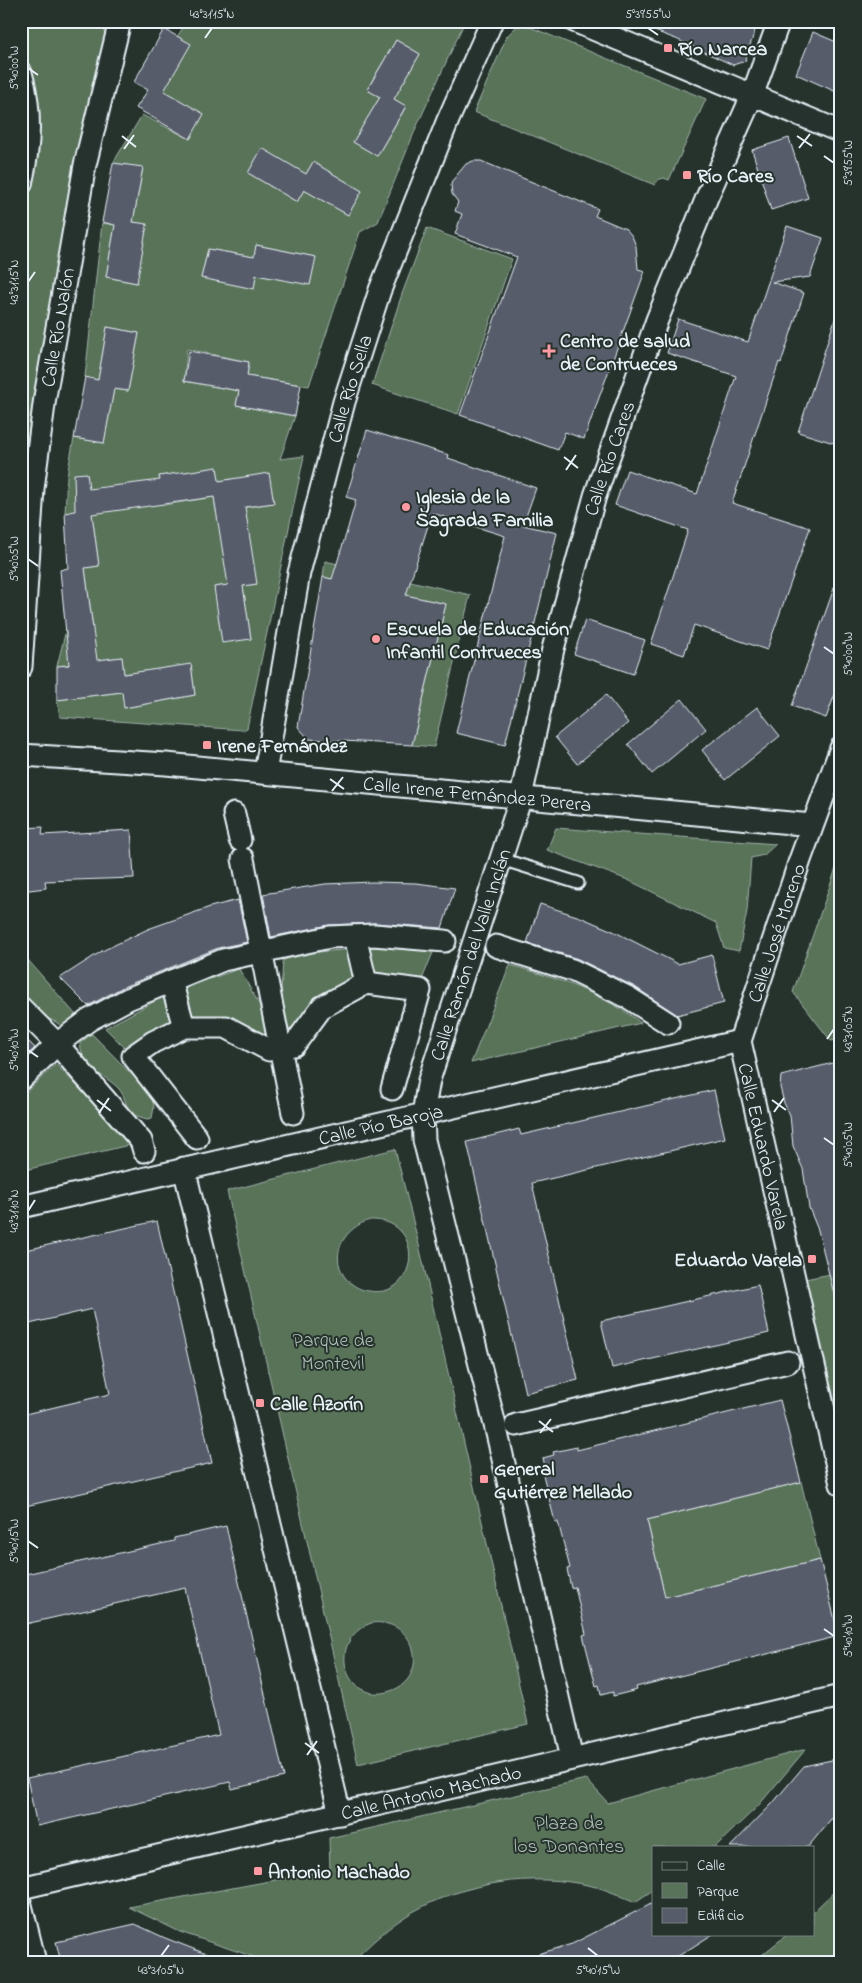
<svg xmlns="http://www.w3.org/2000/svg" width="862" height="1983" viewBox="0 0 862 1983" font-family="'Indie Flower',sans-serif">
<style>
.green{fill:#587359;stroke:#a0b2a8;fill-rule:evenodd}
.building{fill:#575c6a;stroke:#e8f1f8}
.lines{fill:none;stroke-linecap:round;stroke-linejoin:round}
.lane-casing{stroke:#e8f1f8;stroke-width:15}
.street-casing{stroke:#e8f1f8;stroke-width:25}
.lane{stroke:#26332d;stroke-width:11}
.street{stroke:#26332d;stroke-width:21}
.ticks{fill:none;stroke:#e8f1f8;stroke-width:2}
.poi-dot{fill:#ff9aa2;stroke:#26332d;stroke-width:2}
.labels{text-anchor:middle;stroke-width:4;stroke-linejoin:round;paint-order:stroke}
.poi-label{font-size:20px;font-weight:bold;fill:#e8f1f8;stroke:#26332d;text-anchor:start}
.street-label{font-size:20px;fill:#e8f1f8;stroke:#26332d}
.park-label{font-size:20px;fill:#aebfb8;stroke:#26332d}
.neatline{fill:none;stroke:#e8f1f8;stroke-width:2}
.ticks-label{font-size:12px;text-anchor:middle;fill:#e8f1f8}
</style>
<rect width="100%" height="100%" fill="#26332d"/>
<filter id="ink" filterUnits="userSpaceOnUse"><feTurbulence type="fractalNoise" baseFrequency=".02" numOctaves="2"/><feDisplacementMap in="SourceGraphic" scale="10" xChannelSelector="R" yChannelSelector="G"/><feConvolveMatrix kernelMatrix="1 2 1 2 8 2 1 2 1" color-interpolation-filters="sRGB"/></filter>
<g filter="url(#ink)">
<g class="green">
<path d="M21,21H120L85,165L21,634Z"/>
<path d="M187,21H377L381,23L382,21H396L405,27L408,21H465L416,128L378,222L360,232L309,386L247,376L249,362L187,349L184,381L239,391L236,405L295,416L280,459L304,456L247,728L243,730L60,717L57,700L122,692L125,708L195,695L191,665L124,674L122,657L57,666L66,630L93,627L85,568L99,566L92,514L75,511L65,513L67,476L74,438L104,443L114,389L128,391L139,333L107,327L98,380L85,377L102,223L115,225L106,277L136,283L147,225L133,222L143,168L113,163L142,115L190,139L203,114L164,91L177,37ZM396,40L420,54L394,99L406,107L377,156L353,142L380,97L367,89ZM262,149L306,174L313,162L362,191L348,215L304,190L297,202L248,173ZM257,245L315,257L310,284L256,275L254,288L201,278L208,249L254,257ZM217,468L219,481L269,474L273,503L216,512L214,497L164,505L159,476ZM257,584L243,586L251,638L214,587L228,585Z"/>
<path d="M525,25L706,99L669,180L664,178L657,180L655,185L474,112L507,36L517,26Z"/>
<path d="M427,228L512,259L458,414L372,385L402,294Z"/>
<path d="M325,561L470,595L434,747L412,745L446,604L323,577Z"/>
<path d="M556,828L776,844L764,855L751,858L747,911L739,951L724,948L716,923L628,880L547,850Z"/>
<path d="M841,854V1039L831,1041L793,992Z"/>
<path d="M390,946L434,950L419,987L370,981L295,1035L287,1034L281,992L283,960L306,953Z"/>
<path d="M21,952L82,1022L67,1031L56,1022L40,1015L28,1003L21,990Z"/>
<path d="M510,965C554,977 604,994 641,1023L471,1063Z"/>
<path d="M239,969L277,1035L274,1042L190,1023L177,990Z"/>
<path d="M168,994L178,1030L133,1056L105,1028Z"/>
<path d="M92,1034L151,1094L154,1107L152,1118L147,1119L130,1114C126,1106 125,1096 119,1089C101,1070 84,1075 80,1043Z"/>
<path d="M56,1064L133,1144L21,1171V1097Z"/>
<path d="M395,1149L419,1245L528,1724L358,1764L227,1191ZM370,1220C427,1218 419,1300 369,1291C359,1290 350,1284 344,1276C329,1252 346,1227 370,1220ZM371,1623C418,1617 432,1681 387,1692C344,1703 326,1640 371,1623Z"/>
<path d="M841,1272V1424L827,1427L795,1281Z"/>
<path d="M801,1482L820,1560L665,1597L647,1520Z"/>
<path d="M806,1749L758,1806L715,1847H653V1890L635,1902C621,1896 606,1889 592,1886C532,1872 464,1882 411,1913C389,1926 370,1944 352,1962H275L263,1960L180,1932L129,1907L330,1870L329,1838L586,1779L608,1803Z"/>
<path d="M841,1885V1962H753L788,1934H813V1912Z"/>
</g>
<g class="building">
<path d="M633,21H758L745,61L733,65L676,39L633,23Z"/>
<path d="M164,29L191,44L164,91L204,114L190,139L136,108L148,90L134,82Z"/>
<path d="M813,32L841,44V94L796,74Z"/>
<path d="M396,40L420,54L394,99L406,106L377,156L353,142L380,97L367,90Z"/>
<path d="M789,138L808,198L771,210L752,150Z"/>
<path d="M262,148L306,174L313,162L362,191L348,215L304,190L297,202L248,173Z"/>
<path d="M473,161H481L598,209L595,216L626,229L632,236L636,246L638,269L645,271L584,439L565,432L558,450L460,415L517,257L455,234L462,214L455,211L458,202L452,194L451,185L452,181L466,164Z"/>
<path d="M113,163L143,167L133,222L147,224L137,283L106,277L115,225L102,222Z"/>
<path d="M787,226L823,238L810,277L772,282L804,293L781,363L779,362L732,503L810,528L767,650L694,625L684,655L651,644L688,530L615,505L627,470L697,494L736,376L667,353L678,319L748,342Z"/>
<path d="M256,245L316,257L310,285L256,275L254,289L201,278L208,249L254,257Z"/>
<path d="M837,313H841V434L837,444L798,432Z"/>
<path d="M107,327L139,333L128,391L114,389L104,443L74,438L85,377L98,380Z"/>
<path d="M189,351L249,362L247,376L301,385L295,416L236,405L239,391L184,381Z"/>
<path d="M367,430L449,455L448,458L536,488L523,525L557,533L505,745L456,733L505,536L432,513L406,595L446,604L412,745L309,739L298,727L323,577L332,579L347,531L356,500L346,497Z"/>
<path d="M217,467L219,481L269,473L274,503L245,507L257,584L243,586L251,639L222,643L214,587L228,585L214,497L92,514L99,566L85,568L97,660L122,657L124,674L191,664L195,695L124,708L122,692L57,700V666L69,665L60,570L68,568L65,513L75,511L74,474L87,473L89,489L160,480L159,476Z"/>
<path d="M838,577H841V678L826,718L792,706Z"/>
<path d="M585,620L645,640L633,674L574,654Z"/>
<path d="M606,695L628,723L577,764L555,737Z"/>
<path d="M682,699L706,729L652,774L628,744Z"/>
<path d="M757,707L780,736L725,780L702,750Z"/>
<path d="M43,827L42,835L131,830L134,878L45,881L46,888L21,891V828Z"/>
<path d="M372,882L416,883L455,888L442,928L375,923L329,925L271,937L263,894L325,884Z"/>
<path d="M238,900L247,942L218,948L123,987L88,1006L60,978L102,951L148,929L210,907Z"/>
<path d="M540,904L580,917L615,932L678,964L712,955L724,1003L677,1015L635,987L578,959L527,943Z"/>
<path d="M21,1034L35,1048L21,1061Z"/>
<path d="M841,1061V1293L834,1294L818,1230L809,1208L803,1169L793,1146L790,1115L784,1103L780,1087L781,1076Z"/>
<path d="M714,1090L725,1138L532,1183L578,1380L525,1393L467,1142L519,1129L521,1135Z"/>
<path d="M157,1221L212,1463L21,1507V1415L110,1394L92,1309L21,1326V1251Z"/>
<path d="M758,1285L769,1333L612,1368L601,1321Z"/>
<path d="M780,1400L801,1482L647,1520L665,1597L820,1560L839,1636L636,1687L637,1690L613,1696V1692L601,1695L599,1685L596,1686L583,1635L586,1634L575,1587L571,1588L567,1569L570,1568L558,1522H555L551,1506L542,1471H546L543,1458L554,1455L553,1452L577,1447V1450Z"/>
<path d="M226,1526L284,1777L232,1789L230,1782L37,1826L27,1778L219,1735L185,1588L21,1625V1575L174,1541V1538Z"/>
<path d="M841,1758V1817L831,1819L808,1847H730L772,1804L804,1766Z"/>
<path d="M653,1903V1934H713L669,1962H529L528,1957L572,1944Z"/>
<path d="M135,1924L165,1938L222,1960L221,1962H61L56,1942Z"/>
</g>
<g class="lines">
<defs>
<path id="lane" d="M501,859L578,883"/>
<g id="street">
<path d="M574,21L841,132"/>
<path d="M21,73C32,111 30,146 21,184"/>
<path id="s1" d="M21,667L33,489L45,397L85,165L120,21"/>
<path id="s2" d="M21,755L166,764L812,825"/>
<path id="s3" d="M265,773L299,573L344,402L380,290L448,120L492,21"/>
<path d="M234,814L240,840"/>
<path d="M243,859L293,1113"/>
<path d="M355,936L366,983"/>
<path d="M496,946L572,970L629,998L668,1023"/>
<path d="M171,981L184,1027"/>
<path d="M21,1008L57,1044L141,1141L144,1151"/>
<path id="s4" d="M740,1041L841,1484"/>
<path id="s5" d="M740,1041L800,860L841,748"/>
<path d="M21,1079L57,1044L89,1020L128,999L223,960L330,937L374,935L445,941"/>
<path d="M197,1138L133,1056L153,1042L184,1027H226L269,1050L294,1045L322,1007L366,983L420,990L392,1089"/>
<path d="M184,1168L340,1814"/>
<path id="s6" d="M21,1207L740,1041"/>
<path d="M516,1425L788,1362"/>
<path id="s7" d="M572,1758L496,1429L424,1140L423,1114L429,1080L521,797L553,649L595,496L657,320L708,195L752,96L779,21"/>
<path id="s8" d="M21,1888L841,1696"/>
<path d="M21,1905L35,1962"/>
</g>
</defs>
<use href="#lane" class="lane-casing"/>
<use href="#street" class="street-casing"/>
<use href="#lane" class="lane"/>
<use href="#street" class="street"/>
</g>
</g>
<path class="ticks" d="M648,28L658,35M205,38L212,28M28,68L38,75M122,136L136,147M797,136L812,146M799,148L810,134M124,149L134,135M824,156L834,163M28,282L35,272M564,457L578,468M566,470L576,455M28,559L38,566M824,647L834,654M330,779L344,789M332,791L343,777M827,1039L834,1029M28,1050L38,1057M97,1100L111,1111M772,1100L786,1110M774,1112L784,1098M99,1113L109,1098M824,1138L834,1145M28,1211L35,1200M539,1421L553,1432M540,1433L551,1419M28,1541L38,1548M824,1629L834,1636M305,1743L319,1753M307,1755L317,1741M588,1948L598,1956M161,1956L169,1945"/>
<g class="poi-dot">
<rect x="663" y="43" width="10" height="10" rx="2.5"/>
<rect x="682" y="170" width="10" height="10" rx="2.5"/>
<path d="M546.5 343.5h5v5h5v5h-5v5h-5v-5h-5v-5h5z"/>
<circle cx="406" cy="507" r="5"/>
<circle cx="376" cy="639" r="5"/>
<rect x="202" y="740" width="10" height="10" rx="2.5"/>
<rect x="807" y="1254" width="10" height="10" rx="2.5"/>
<rect x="255" y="1398" width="10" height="10" rx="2.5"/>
<rect x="479" y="1474" width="10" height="10" rx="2.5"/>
<rect x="253" y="1866" width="10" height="10" rx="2.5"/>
</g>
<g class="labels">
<g class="poi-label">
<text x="678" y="55">Río Narcea</text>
<text x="697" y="182">Río Cares</text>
<text x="560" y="347">Centro de salud<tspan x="560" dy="23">de Contrueces</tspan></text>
<text x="416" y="503">Iglesia de la<tspan x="416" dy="23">Sagrada Familia</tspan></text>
<text x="386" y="635">Escuela de Educación<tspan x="386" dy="23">Infantil Contrueces</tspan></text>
<text x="217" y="752">Irene Fernández</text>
<text x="802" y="1266" text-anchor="end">Eduardo Varela</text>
<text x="270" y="1410">Calle Azorín</text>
<text x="494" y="1475">General<tspan x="494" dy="23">Gutiérrez Mellado</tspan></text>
<text x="268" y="1878">Antonio Machado</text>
</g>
<g class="street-label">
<text dy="7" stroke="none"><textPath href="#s1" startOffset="342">Calle Río Nalón</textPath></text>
<text dy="7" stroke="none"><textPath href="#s3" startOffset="394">Calle Río Sella</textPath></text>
<text dy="7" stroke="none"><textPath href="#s7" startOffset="1344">Calle Río Cares</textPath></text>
<text dy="7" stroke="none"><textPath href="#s2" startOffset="458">Calle Irene Fernández Perera</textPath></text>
<text dy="7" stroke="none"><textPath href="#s5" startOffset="114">Calle José Moreno</textPath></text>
<text dy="7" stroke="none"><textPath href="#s7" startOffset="828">Calle Ramón del Valle Inclán</textPath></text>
<text dy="7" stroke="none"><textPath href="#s6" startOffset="369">Calle Pío Baroja</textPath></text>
<text dy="7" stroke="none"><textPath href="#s4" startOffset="108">Calle Eduardo Varela</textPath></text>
<text dy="7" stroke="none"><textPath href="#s8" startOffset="421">Calle Antonio Machado</textPath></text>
</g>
<g class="park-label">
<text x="333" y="1346">Parque de<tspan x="333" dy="23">Montevil</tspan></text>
<text x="569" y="1829">Plaza de<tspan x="569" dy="23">los Donantes</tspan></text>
</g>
</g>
<rect width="862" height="1983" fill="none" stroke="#26332d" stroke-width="55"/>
<rect x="652" y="1846" width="162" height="90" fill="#26332d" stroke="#747f7e"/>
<rect x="662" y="1862" width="25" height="8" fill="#26332d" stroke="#747f7e"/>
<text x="697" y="1870" font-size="15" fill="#e8f1f8">Calle</text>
<rect x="662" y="1883" width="25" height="15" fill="#587359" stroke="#747f7e"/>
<text x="697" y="1896" font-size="15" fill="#e8f1f8">Parque</text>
<rect x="662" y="1908" width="25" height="15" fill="#575c6a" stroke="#747f7e"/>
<text x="697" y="1920" font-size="15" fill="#e8f1f8">Edificio</text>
<rect x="28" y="28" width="806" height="1928" class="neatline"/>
<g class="ticks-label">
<text x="212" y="18">43°31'15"N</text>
<text x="648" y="18">5°39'55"W</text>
<text transform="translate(14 68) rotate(-90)" y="4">5°40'00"W</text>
<text transform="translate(848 163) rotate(-90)" y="4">5°39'55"W</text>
<text transform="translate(14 282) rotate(-90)" y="4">43°31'15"N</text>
<text transform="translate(14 559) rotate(-90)" y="4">5°40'05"W</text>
<text transform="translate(848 654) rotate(-90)" y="4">5°40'00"W</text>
<text transform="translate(848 1029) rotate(-90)" y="4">43°31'05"N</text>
<text transform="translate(14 1050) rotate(-90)" y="4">5°40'10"W</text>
<text transform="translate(848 1145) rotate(-90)" y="4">5°40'05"W</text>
<text transform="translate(14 1211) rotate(-90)" y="4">43°31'10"N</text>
<text transform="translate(14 1541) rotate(-90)" y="4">5°40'15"W</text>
<text transform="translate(848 1636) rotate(-90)" y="4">5°40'10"W</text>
<text x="161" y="1974">43°31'05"N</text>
<text x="598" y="1974">5°40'15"W</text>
</g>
</svg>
